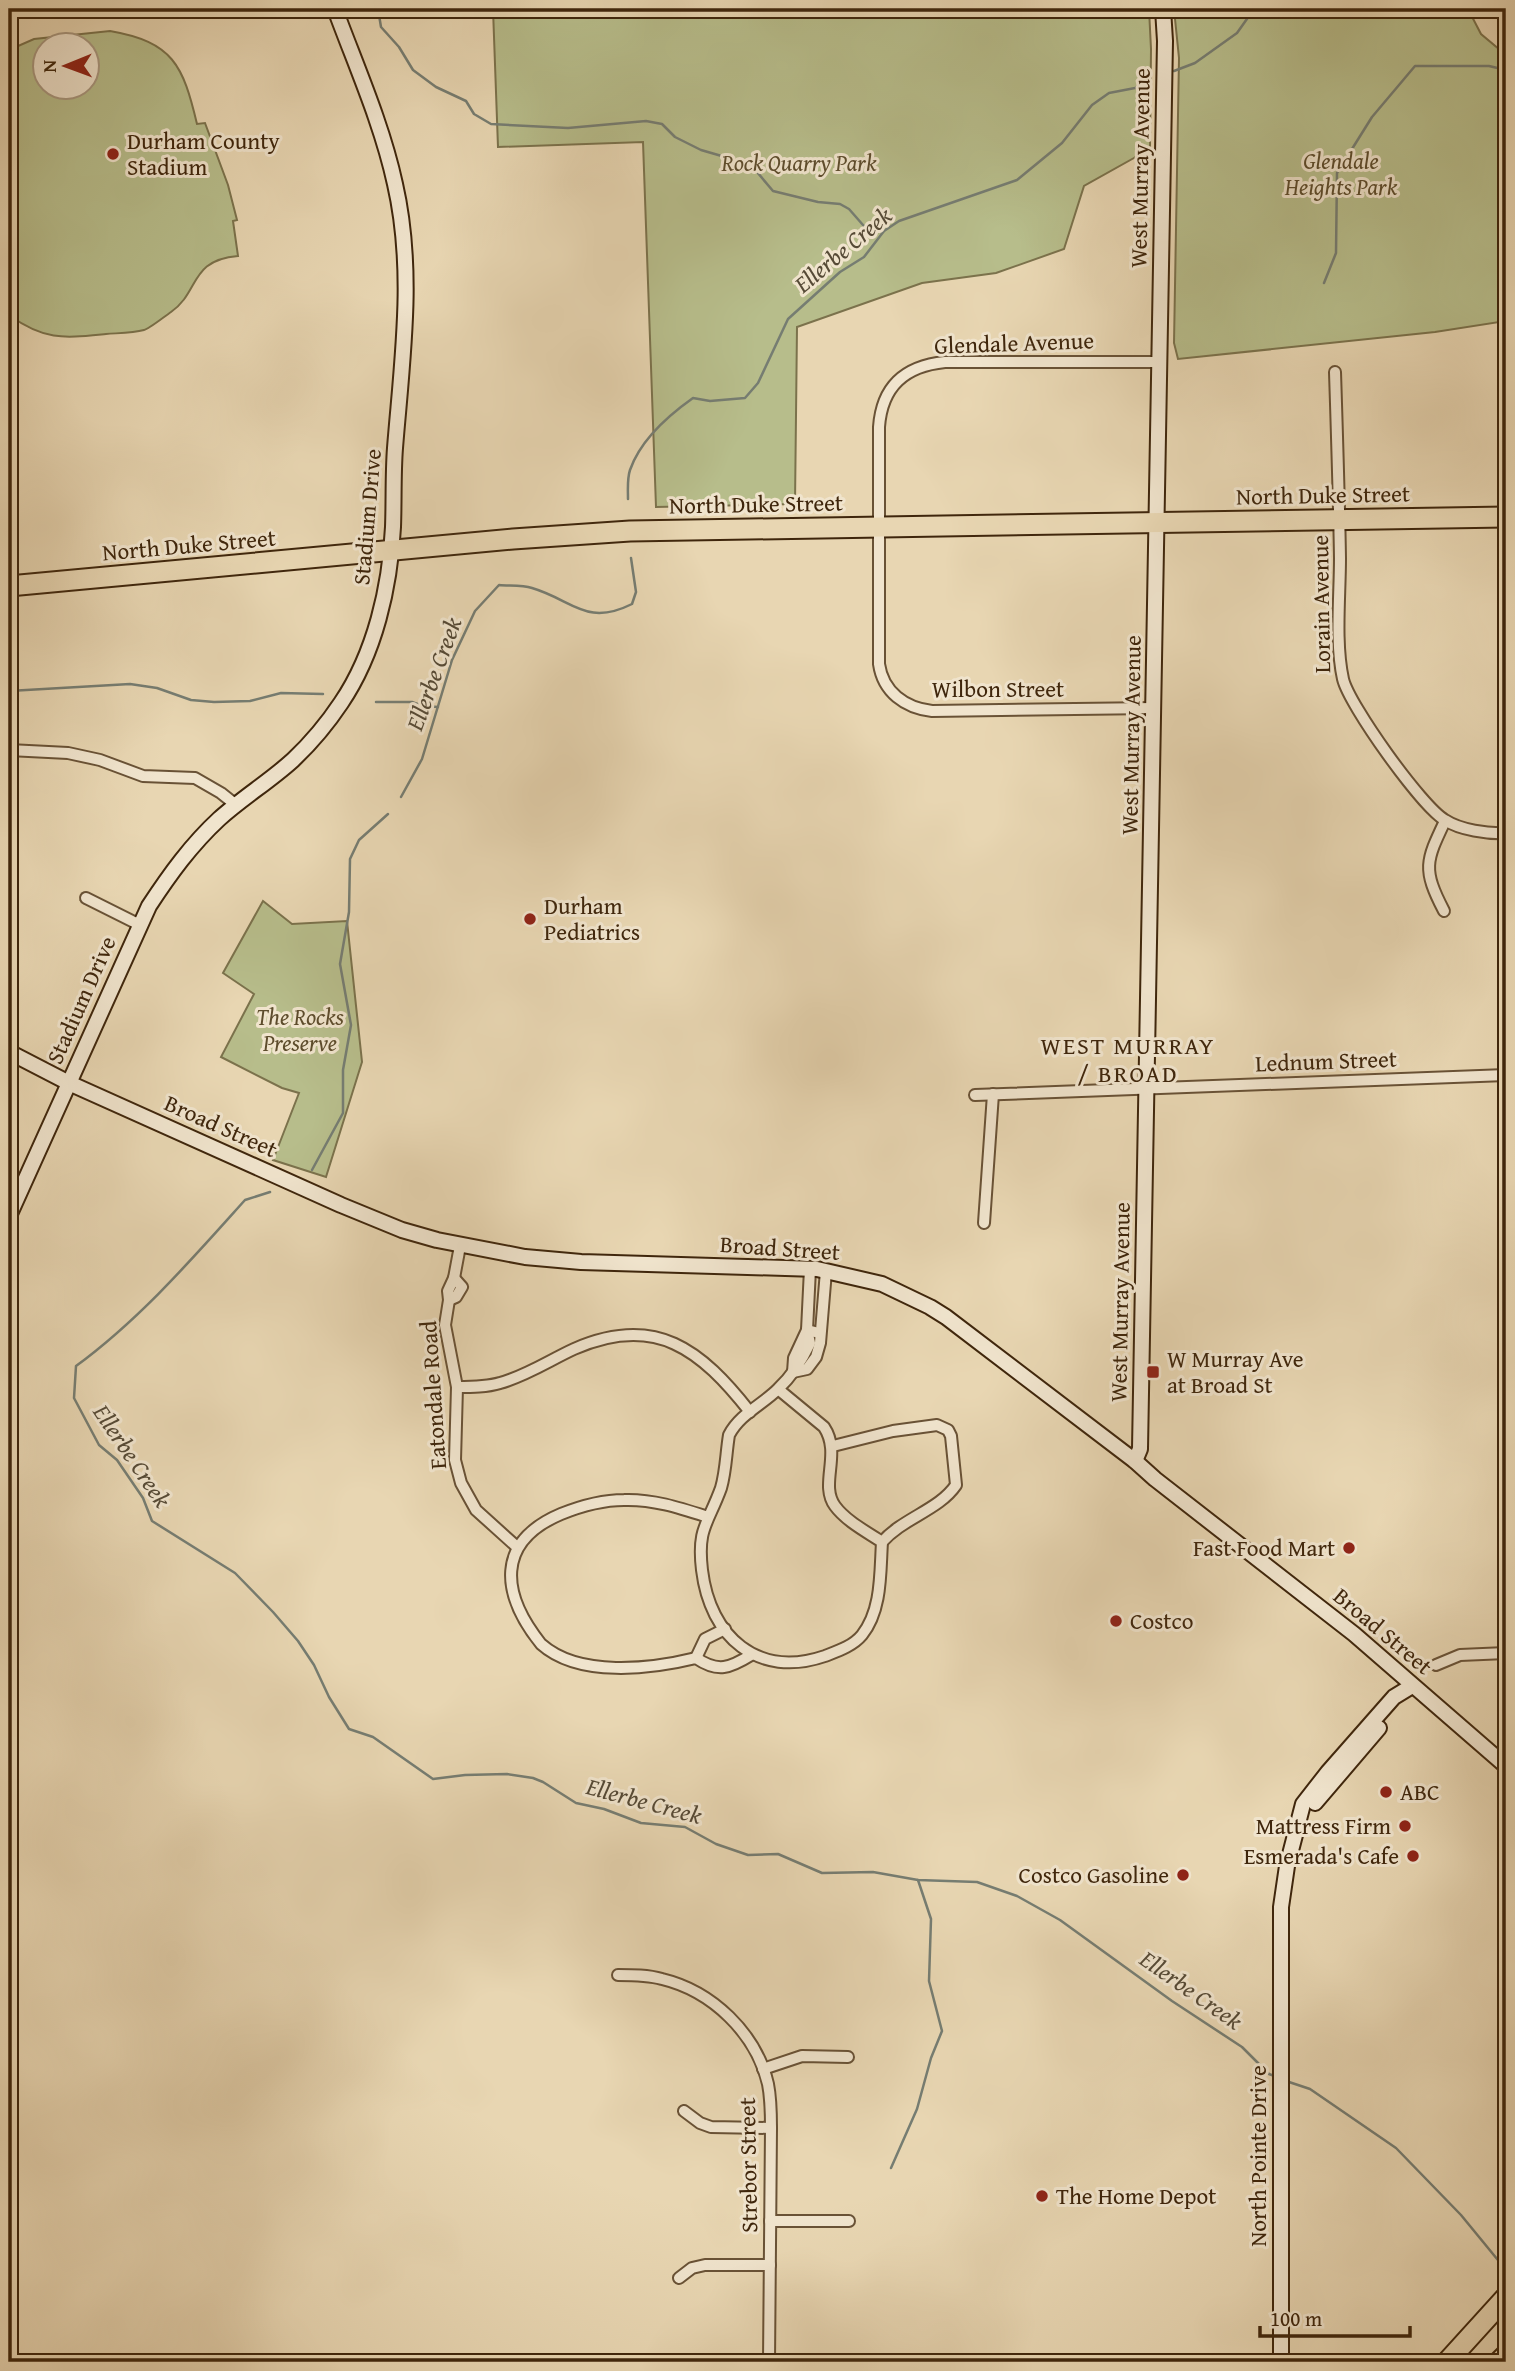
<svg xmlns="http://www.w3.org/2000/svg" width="1515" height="2371" viewBox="0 0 1515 2371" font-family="'Gentium Book Plus',serif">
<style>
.green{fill:#b7bd8b;stroke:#7b724c;stroke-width:2;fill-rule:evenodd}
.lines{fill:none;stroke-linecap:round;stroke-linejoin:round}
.stream{stroke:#767d72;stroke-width:2.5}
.street-casing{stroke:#695236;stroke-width:14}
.secondary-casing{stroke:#3f260c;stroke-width:18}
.highway-casing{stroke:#3f260c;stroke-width:23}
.street{stroke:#f0e4cd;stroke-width:10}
.secondary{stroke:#f0e4cd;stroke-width:14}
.highway{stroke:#e8d6b2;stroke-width:19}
.poi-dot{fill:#8f2418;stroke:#f0e4cd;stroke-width:2.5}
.labels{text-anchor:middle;stroke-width:6;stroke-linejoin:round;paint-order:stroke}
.poi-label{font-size:23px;fill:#3f260c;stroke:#f0e4cd;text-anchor:start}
.park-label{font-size:23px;font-style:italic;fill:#5d4c2c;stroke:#f0e4cd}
.street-label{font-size:23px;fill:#3f260c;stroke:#f0e4cd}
.water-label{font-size:24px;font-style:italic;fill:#564a36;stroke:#f0e4cd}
.neighbourhood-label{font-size:24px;letter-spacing:2px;fill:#3f260c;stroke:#f0e4cd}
</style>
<rect width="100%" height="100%" fill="#e8d6b2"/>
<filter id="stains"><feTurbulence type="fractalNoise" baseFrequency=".00286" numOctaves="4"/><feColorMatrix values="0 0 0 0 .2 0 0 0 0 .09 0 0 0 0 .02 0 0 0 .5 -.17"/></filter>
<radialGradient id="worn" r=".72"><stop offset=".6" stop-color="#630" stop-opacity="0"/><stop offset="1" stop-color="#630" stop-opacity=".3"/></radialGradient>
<g class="green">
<path d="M493,9H1149L1151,49L1150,149L1084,186L1064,249L996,273L922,283L797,327L795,504L656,507L643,142L498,147Z"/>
<path d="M1174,9H1468L1481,34L1506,55V321L1435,332L1178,359L1174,343L1179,58Z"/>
<path d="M110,31C173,42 183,65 197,124L205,123L228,185L237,220L233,221L238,256C189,260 200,292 171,312C165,316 149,329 144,330C133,333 119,333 106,334C64,338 45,341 9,315V50L34,39ZM46,46H88V88H46Z"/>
<path d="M263,901L292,924L347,921L362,1062L326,1177L273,1160L299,1093L282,1088L221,1057L254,994L223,973Z"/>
</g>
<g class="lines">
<g class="stream">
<path d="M378,9L381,27L399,47L413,70L436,87L466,101L474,114L491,124L568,128L646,121L662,124L675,137L701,150L732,159L757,172L773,191L818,202L840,204L849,209L870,233L884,231"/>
<path d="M1174,71L1195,63L1237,33L1254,9"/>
<path d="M1324,283L1336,253L1337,173L1372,117L1415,66H1489L1506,70"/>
<path d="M628,499C628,489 627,479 630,470C640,441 669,415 693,398L710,401L745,398L758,383L788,319L840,272L864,257L884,231L899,221L1017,180L1062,143L1092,105L1109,93L1135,88L1149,82"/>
<path d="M9,691L130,684L157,688L191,700L214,702L250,701L281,693L323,694"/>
<path d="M376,702H412L423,706L438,707"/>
<path d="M401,797L422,759L452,660L475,611L499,585C509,586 522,585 532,588C573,600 586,627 632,604L636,592L631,558"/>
<path d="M312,1170L343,1113V1070L351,1025L340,964L349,912L350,859L359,840L388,814"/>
<path d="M270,1192L245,1200C192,1259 140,1319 76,1366L74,1398L99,1445L117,1460L143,1498L152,1521L235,1573L273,1612L298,1641L314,1665L329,1697L349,1729L373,1737L433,1779L465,1775L507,1774L533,1778L543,1782L576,1803L604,1809L641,1823L685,1827L716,1844L748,1855L778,1854L822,1873L873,1872L918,1880L977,1882L1017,1896L1060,1920L1172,2001L1242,2047L1269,2074L1277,2077"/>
<path d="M1286,2081L1310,2089L1396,2148L1461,2215L1502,2265"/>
<path d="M891,2168L917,2109L931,2058L942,2031L929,1981L931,1919L918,1880"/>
<path d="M668,2362L669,2361"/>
</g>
<defs>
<g id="street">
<path d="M1335,372C1337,434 1339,496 1340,558C1340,596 1335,643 1343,679C1349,705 1422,807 1445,820C1460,830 1488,834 1506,833"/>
<path d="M1154,708L932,711C905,708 883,692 879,664V427C882,386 905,366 945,362H1159"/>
<path d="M9,750L68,753L100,760L143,776L195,778L221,793L236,805"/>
<path d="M86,898L140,925"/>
<path d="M1444,911C1422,869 1426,861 1445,821"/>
<path d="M975,1095L1506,1075"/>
<path d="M984,1223L993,1094"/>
<path d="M460,1246L454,1278L448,1291L449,1300L445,1325L457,1387L455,1460L461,1483L476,1510L517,1547"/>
<path d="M449,1300L456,1297L462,1287L454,1278"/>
<path d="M793,1372L807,1369L816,1357L820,1343L826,1271"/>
<path d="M793,1372L794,1358L807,1330L810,1269"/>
<path d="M457,1387C472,1387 487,1387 500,1383C526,1376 550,1360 574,1349C656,1313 701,1350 750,1412"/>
<path d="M778,1389L824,1427C842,1454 819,1484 835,1506C846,1521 867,1532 882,1542C880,1573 882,1610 862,1635C853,1646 838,1651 825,1656C758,1679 710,1637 702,1570C697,1528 708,1524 721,1488C726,1471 726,1453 729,1435C740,1414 762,1405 778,1389C792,1376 802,1360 810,1343L807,1330L819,1333"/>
<path d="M833,1446L893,1431L937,1425L948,1430L951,1436L956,1485C939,1510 903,1518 882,1542"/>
<path d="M708,1517C680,1508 653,1499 624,1500C602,1500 581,1506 561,1514C495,1542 501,1594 541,1644C579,1678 651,1669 696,1658C718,1673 730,1668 751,1655"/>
<path d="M696,1658L705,1639L725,1629"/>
<path d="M1436,1665L1460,1655L1506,1653"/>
<path d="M618,1975C633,1975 648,1975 662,1979C712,1991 756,2033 768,2084C771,2099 771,2113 771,2128L769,2362"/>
<path d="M763,2069L802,2056L848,2057"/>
<path d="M684,2111L700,2123L711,2127L771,2128"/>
<path d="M770,2221H849"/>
<path d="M679,2278L692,2268L705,2265H770"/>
</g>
<g id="secondary">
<path d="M9,1052L69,1083L341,1205L402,1230L437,1240L525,1257L581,1262L817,1269L882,1284L930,1307L946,1317L1135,1461L1155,1479L1354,1634L1506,1766"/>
<path d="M9,1216L149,906C170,874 191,845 219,819C242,798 270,781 293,760C311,743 327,724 341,703C375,653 390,587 393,527C394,501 393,474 395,448C402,360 415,271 395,184C382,124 356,66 335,9"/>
<path d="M1135,1461L1140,1449L1165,41L1163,9"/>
<path d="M1315,1803L1379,1728"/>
<path d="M1281,2362V1907L1287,1866L1303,1804L1328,1772L1394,1697L1412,1686"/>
</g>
<g id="highway">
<path d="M9,586L513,539L630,531L1506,517"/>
<path d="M1447,2362L1506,2297"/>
<path d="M1499,2362L1506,2355"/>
</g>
</defs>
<use href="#street" class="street-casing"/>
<use href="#secondary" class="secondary-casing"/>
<use href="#highway" class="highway-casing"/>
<use href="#street" class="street"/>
<use href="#secondary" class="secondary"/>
<use href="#highway" class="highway"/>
</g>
<g class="poi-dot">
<circle cx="113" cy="154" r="7"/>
<circle cx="530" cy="919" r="7"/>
<rect x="1146" y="1365" width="14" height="14" rx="3.5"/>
<circle cx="1349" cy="1548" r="7"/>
<circle cx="1116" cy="1621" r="7"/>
<circle cx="1386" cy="1792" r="7"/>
<circle cx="1405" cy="1826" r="7"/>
<circle cx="1413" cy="1856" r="7"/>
<circle cx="1183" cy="1875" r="7"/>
<circle cx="1042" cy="2196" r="7"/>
</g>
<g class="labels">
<g class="poi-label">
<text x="127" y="149">Durham County<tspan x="127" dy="26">Stadium</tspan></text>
<text x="544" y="914">Durham<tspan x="544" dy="26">Pediatrics</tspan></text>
<text x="1167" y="1367">W Murray Ave<tspan x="1167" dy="26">at Broad St</tspan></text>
<text x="1335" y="1556" text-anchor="end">Fast Food Mart</text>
<text x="1130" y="1629">Costco</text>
<text x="1400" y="1800">ABC</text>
<text x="1391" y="1834" text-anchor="end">Mattress Firm</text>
<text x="1399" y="1864" text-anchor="end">Esmerada's Cafe</text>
<text x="1169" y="1883" text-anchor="end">Costco Gasoline</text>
<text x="1056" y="2204">The Home Depot</text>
</g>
<g class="park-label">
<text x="1341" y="169">Glendale<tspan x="1341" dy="26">Heights Park</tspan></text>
<text x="799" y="171">Rock Quarry Park</text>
<text x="300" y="1025">The Rocks<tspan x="300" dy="26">Preserve</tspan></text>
</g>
<g class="street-label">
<text transform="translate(1140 168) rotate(-89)" y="8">West Murray Avenue</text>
<text transform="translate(1014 343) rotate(-2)" y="8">Glendale Avenue</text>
<text transform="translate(1323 495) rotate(-1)" y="8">North Duke Street</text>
<text transform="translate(756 504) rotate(-1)" y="8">North Duke Street</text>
<text transform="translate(367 517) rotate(-85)" y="8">Stadium Drive</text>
<text transform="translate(189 545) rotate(-5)" y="8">North Duke Street</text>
<text transform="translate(1321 604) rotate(-91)" y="8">Lorain Avenue</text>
<text x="998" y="697">Wilbon Street</text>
<text transform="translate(1131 735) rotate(-89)" y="8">West Murray Avenue</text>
<text transform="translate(81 1000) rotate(-66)" y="8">Stadium Drive</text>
<text transform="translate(1326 1061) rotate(-2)" y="8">Lednum Street</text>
<text transform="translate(221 1126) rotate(24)" y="8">Broad Street</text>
<text transform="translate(780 1248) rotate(4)" y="8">Broad Street</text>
<text transform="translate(1120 1302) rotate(-89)" y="8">West Murray Avenue</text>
<text transform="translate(433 1395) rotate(-94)" y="8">Eatondale Road</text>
<text transform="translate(1383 1631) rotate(40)" y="8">Broad Street</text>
<text transform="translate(1258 2156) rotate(-90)" y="8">North Pointe Drive</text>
<text transform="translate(748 2165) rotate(-91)" y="8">Strebor Street</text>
</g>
<g class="water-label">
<text transform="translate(843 250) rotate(-40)" y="8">Ellerbe Creek</text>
<text transform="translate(434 674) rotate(-70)" y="8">Ellerbe Creek</text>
<text transform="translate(132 1456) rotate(56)" y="8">Ellerbe Creek</text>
<text transform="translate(644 1801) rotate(15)" y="8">Ellerbe Creek</text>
<text transform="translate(1191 1990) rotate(35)" y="8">Ellerbe Creek</text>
</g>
<g class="neighbourhood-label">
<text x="1128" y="1054">WEST MURRAY<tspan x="1128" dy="28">/ BROAD</tspan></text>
</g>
</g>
<rect width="1515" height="2371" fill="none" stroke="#e8d6b2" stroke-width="35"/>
<rect x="10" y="10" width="1494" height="2350" fill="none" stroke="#3f260c" stroke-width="3.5"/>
<rect x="18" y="18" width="1480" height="2336" fill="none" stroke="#3f260c" stroke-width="2"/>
<g transform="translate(66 66) rotate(269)"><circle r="33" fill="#f0e4cd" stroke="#a99880" stroke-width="2"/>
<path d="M0-5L12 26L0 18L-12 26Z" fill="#8f2418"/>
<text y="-10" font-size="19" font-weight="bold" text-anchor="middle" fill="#3f260c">N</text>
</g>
<path d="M1260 2326v10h150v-10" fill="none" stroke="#3f260c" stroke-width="3.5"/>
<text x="1270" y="2326" font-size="21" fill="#3f260c" stroke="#f0e4cd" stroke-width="5" paint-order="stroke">100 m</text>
<rect width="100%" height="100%" filter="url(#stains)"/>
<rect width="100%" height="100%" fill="url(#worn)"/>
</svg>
